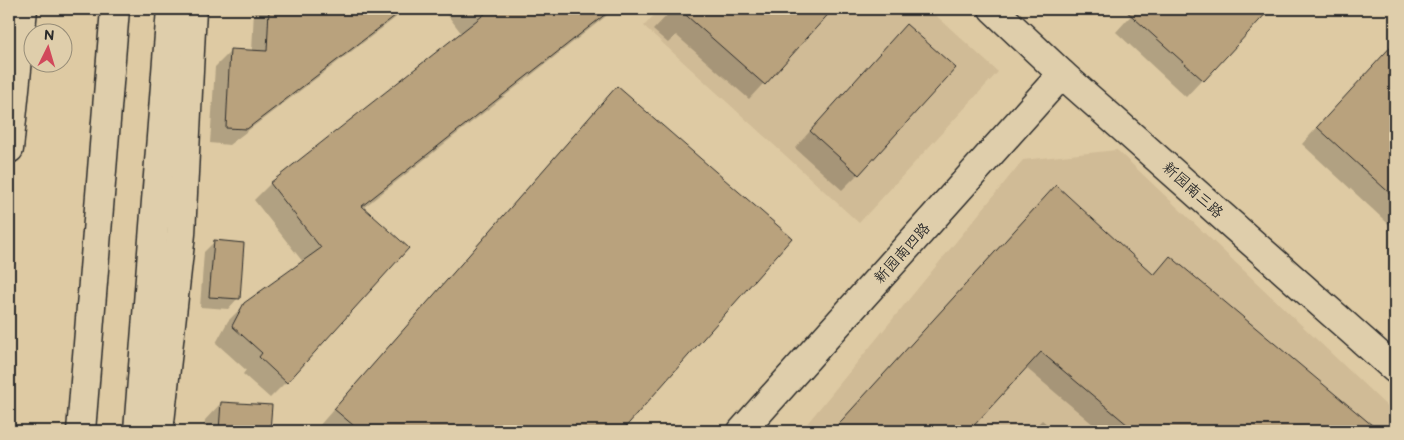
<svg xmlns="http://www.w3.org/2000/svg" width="1404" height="440" viewBox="0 0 1404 440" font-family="'Balsamiq Sans','LXGW WenKai TC',sans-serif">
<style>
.built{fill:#d0bb96}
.shadow{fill:#0003}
.building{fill:#b9a27d;stroke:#2b2b2b}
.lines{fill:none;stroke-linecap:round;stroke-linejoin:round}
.street-casing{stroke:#2b2b2b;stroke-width:31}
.secondary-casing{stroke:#2b2b2b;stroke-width:31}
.primary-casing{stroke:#2b2b2b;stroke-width:31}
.highway-casing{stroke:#2b2b2b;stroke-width:31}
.street{stroke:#dfceab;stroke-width:28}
.secondary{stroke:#dfceab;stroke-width:28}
.primary{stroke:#dfceab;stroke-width:28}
.highway{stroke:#dfceab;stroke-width:28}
.highway-bridge-casing{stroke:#2b2b2b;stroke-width:31;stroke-linecap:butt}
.highway-bridge{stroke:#dfceab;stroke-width:28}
.labels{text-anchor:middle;stroke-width:4;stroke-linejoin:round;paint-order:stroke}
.street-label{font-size:15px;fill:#2b2b2b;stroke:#dfceab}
</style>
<rect width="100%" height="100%" fill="#decaa3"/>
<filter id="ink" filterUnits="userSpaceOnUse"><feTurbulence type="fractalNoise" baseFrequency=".02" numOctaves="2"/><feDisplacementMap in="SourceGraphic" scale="10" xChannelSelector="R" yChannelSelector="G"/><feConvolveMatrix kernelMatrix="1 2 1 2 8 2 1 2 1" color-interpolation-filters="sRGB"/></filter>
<g filter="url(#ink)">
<g class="built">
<path d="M660,9H929L998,72L859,223L644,26Z"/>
<path d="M1117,150L1395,414V431H801L1023,160Z"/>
</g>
<g class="shadow">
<path d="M254,9H407L229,145L210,143L215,67L231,51L252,52Z"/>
<path d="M443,9H615L363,208L286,382L270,398L243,374L246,370L216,343L228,321L245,304L303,262L254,200L270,184L462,34Z"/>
<path d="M673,9H832L749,99L676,35L668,43L653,30Z"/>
<path d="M1137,9H1268L1186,97L1116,32Z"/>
<path d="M890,42L858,174L842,190L795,148Z"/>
<path d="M1395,42V230L1302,144Z"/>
<path d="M617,88L790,238L621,431H325L319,426L600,105Z"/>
<path d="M1040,202L1153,275L1170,258L1377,431H1101L1025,367L967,431H832Z"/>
<path d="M215,241L238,298L228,309L200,307L204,252Z"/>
<path d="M221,403L270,407L269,431H204L205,420Z"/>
<path d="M1042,420L1055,431H1031Z"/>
</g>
<g class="building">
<path d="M269,9H404L247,129L226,128L230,49L267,51Z"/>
<path d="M491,9H612L362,206L409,248L287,383L259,357L262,353L232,326L244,303L321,248L270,183Z"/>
<path d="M679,9H833L765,85Z"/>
<path d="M1124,9H1270L1204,81Z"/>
<path d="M906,24L956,68L859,175L810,131Z"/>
<path d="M1395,42V198L1317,127Z"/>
<path d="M617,86L792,238L622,431H360L334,409Z"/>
<path d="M1056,185L1154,275L1170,256L1379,431H1135L1041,352L969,431H832Z"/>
<path d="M214,240L244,243L240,299L209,297Z"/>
<path d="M221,402L272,405L270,431H219Z"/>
</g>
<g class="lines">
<defs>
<path id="street" d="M742,431L1062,74"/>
<g id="secondary">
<path d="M993,9L1062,74L1395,369"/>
<path d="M159,431L181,234L192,9"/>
</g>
<path id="primary" d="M9,149L23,9"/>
<path id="highway" d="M138,431L171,9"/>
</defs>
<use href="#street" class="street-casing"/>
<use href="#secondary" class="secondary-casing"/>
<use href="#primary" class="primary-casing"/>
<use href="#highway" class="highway-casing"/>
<use href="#street" class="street"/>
<use href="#secondary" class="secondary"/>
<use href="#primary" class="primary"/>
<use href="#highway" class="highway"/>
<defs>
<path id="highway-bridge" d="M81,431L115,9"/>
</defs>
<use href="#highway-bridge" class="highway-bridge-casing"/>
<use href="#highway-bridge" class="highway-bridge"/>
</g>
</g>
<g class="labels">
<g class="street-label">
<text transform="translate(1193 190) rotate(42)" y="5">新园南三路</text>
<text transform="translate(902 253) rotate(-48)" y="5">新园南四路</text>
</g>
</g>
<rect width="1404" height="440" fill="none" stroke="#dfceab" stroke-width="30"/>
<rect x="15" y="15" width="1374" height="410" fill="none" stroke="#2b2b2b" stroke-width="2" filter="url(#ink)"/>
<g transform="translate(48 48) rotate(5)"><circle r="24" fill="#dfceab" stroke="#978d78"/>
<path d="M0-4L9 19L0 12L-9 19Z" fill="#d1495b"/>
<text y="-8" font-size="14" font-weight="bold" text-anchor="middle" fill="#2b2b2b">N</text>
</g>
</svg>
